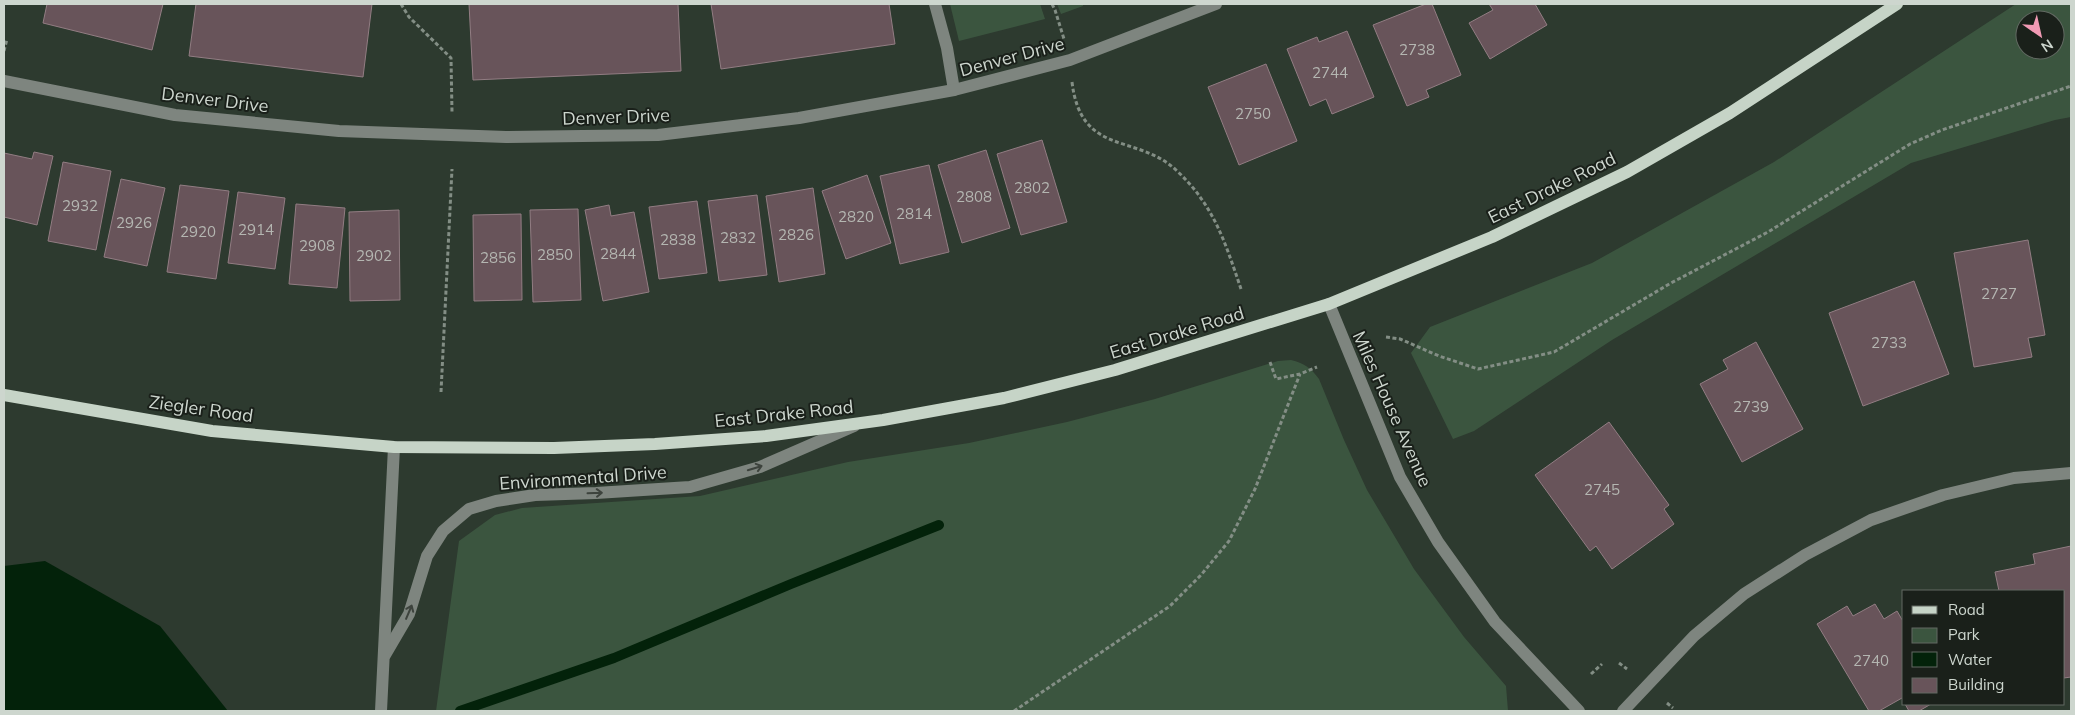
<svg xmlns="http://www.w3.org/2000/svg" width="2075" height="715" viewBox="0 0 2075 715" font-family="Mulish,sans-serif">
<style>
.green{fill:#3b553f;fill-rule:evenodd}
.water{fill:#03220a}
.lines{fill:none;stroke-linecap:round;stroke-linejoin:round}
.stream{stroke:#03220a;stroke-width:10}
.building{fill:#68545a;stroke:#927d83}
.path{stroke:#838e85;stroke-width:3;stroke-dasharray:4 2.5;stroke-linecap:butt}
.minor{stroke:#7e857f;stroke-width:12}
.major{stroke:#c6d4c7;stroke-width:12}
.oneway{stroke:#3d433d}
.labels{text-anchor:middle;stroke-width:4;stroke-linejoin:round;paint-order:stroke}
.number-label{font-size:15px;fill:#b4b6b1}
.street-label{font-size:18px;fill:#cdd6ce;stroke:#1a201a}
</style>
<rect width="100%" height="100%" fill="#2d3a2f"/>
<g class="green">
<path d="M950,4H1040L1045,19L959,41Z"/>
<path d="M1057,4H1083V6L1061,14Z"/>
<path d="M2016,4H2071V117L2055,120L1911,163L1612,340L1474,431L1453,439L1411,353L1430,327L1592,263L1774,162ZM2025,20H2055V50H2025Z"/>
<path d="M1291,360C1304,363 1311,368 1319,379L1344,440L1367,490L1414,569L1464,637L1506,686L1508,711H436L459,541L495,515L522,508L700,496L848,462L969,443L1067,422L1155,399L1278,361Z"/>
</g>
<path class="water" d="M45,561L160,626L228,711H4V566Z"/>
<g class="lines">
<path class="stream" d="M460,711L614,658L791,584L939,525"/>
</g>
<g class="building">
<path d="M47,4H163L152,50L43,23Z"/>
<path d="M196,4H372L363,77L189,56Z"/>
<path d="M469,4H678L681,71L473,80Z"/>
<path d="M711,4H889L895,44L721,69Z"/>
<path d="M1426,4H1432L1461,75L1426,90L1429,97L1407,106L1373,25Z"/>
<path d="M1489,4H1535L1547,25L1490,59L1469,23L1493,10Z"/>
<path d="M1347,31L1374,97L1332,114L1326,99L1310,106L1287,49L1317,37L1319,42Z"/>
<path d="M1266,64L1297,141L1239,165L1208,87Z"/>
<path d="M1042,140L1067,222L1021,235L997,154Z"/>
<path d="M986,150L1010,228L962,243L938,165Z"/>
<path d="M34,152L53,156L37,225L4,217V153L32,159Z"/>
<path d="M63,162L111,171L96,250L48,241Z"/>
<path d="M929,165L949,252L900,264L880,176Z"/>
<path d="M867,175L891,243L846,259L822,191Z"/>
<path d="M121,179L165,188L147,266L104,257Z"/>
<path d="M180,185L229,191L216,279L167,272Z"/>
<path d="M813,188L825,274L779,282L766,196Z"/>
<path d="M238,192L285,198L275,269L228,263Z"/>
<path d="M757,195L767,275L719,281L708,201Z"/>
<path d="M697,201L707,273L659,279L649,207Z"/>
<path d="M296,204L345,208L337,288L289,284Z"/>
<path d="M609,205L611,216L634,212L649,292L603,301L585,210Z"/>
<path d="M578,209L581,300L533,302L530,210Z"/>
<path d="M399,210L400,300L350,301L349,212Z"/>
<path d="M521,214L522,300L474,301L473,215Z"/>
<path d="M2028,240L2045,335L2028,338L2032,357L1974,367L1954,253Z"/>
<path d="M1914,281L1949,374L1863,406L1829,313Z"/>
<path d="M1756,342L1803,429L1742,462L1700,384L1728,369L1723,360Z"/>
<path d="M1609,422L1669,505L1664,509L1674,524L1612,569L1596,546L1590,551L1535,475Z"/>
<path d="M2071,546V677L2064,678V591H1999L1995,572L2035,564L2033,554Z"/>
<path d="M1875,604L1884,619L1897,611L1904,623V702L1902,698L1879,711H1869L1817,624L1847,606L1853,616Z"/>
<path d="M1905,704H1931L1919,711H1909Z"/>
</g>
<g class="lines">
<g class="path">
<path d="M401,4L409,17L451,58L452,112"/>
<path d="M1052,4L1055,10L1064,39"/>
<path d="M4,51L7,39"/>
<path d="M1072,82C1081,157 1136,133 1176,170C1214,205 1225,242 1241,289"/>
<path d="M1386,337L1400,339L1439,356L1478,369L1554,352L1671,283L1768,232L1910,144L1942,130L2071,86"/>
<path d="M1270,362L1276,379L1300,374L1317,367"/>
<path d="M441,392L452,169"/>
<path d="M1619,663L1627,669"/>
<path d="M1591,674L1602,664"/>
<path d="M1667,703L1673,708"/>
<path d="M1014,711L1170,606L1201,575L1229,541L1255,489L1300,374"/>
</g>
<g class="minor">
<path d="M935,4L947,48L954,90"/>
<path d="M4,81L175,115L339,131L506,137L658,135L799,118L954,90L1070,60L1216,4"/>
<path d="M1329,304L1400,477L1438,542L1495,622L1579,711"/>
<path d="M385,655L409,614L427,556L443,531L469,509L496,501L535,495L596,493L690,487L760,467L854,426"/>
<path d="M381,711L394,447"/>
<path d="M1623,711L1694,636L1744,594L1805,555L1871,520L1943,495L2014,478L2071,473"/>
</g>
<path class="major" d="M4,395L212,431L394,447L554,448L655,444L766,436L883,420L1004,398L1115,370L1329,304L1492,237L1627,172L1730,113L1897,4"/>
</g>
<defs><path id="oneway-shaft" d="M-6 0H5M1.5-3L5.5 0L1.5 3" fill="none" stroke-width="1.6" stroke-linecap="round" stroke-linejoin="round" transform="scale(1.25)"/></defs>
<g class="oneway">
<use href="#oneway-shaft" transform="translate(755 468) rotate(-17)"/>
<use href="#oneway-shaft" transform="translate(595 493) rotate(-2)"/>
<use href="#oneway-shaft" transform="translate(409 612) rotate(-67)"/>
</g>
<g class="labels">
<g class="number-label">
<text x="1417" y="55">2738</text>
<text x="1330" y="78">2744</text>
<text x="1253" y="119">2750</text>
<text x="1032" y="193">2802</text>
<text x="974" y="202">2808</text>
<text x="80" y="211">2932</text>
<text x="914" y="219">2814</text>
<text x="856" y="222">2820</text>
<text x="134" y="228">2926</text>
<text x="256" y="235">2914</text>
<text x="198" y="237">2920</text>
<text x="796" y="240">2826</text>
<text x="738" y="243">2832</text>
<text x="678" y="245">2838</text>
<text x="317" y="251">2908</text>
<text x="618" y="259">2844</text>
<text x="555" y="260">2850</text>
<text x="374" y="261">2902</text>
<text x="498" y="263">2856</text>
<text x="1999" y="299">2727</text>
<text x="1889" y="348">2733</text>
<text x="1751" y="412">2739</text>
<text x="1602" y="495">2745</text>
<text x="1871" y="666">2740</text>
</g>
<g class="street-label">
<text transform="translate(1012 57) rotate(-15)" y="6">Denver Drive</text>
<text transform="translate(215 100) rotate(7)" y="6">Denver Drive</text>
<text transform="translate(616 117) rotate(-2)" y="6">Denver Drive</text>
<text transform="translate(1552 188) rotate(-26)" y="6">East Drake Road</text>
<text transform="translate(1177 333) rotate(-17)" y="6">East Drake Road</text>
<text transform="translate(201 409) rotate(8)" y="6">Ziegler Road</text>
<text transform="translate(1392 409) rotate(66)" y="6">Miles House Avenue</text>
<text transform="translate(784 414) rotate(-6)" y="6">East Drake Road</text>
<text transform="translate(583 478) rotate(-4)" y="6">Environmental Drive</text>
</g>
</g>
<rect width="2075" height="715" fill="none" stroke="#cdd6ce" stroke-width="10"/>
<rect x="1902" y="590" width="162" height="115" fill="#1a201a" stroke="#626962"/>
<rect x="1912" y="606" width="25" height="8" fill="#c6d4c7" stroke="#626962"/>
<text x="1948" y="615" font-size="15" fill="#cdd6ce">Road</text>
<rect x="1912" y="628" width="25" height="15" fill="#3b553f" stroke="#626962"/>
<text x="1948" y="640" font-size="15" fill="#cdd6ce">Park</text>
<rect x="1912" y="652" width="25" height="15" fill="#03220a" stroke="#626962"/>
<text x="1948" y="665" font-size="15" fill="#cdd6ce">Water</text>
<rect x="1912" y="678" width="25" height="15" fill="#68545a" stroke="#626962"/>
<text x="1948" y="690" font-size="15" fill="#cdd6ce">Building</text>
<g transform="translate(2040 35) rotate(146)"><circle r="24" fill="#1a201a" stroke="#626962"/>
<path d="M0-4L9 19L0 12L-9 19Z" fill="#f19ab4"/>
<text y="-8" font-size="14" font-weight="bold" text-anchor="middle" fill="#cdd6ce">N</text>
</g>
</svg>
